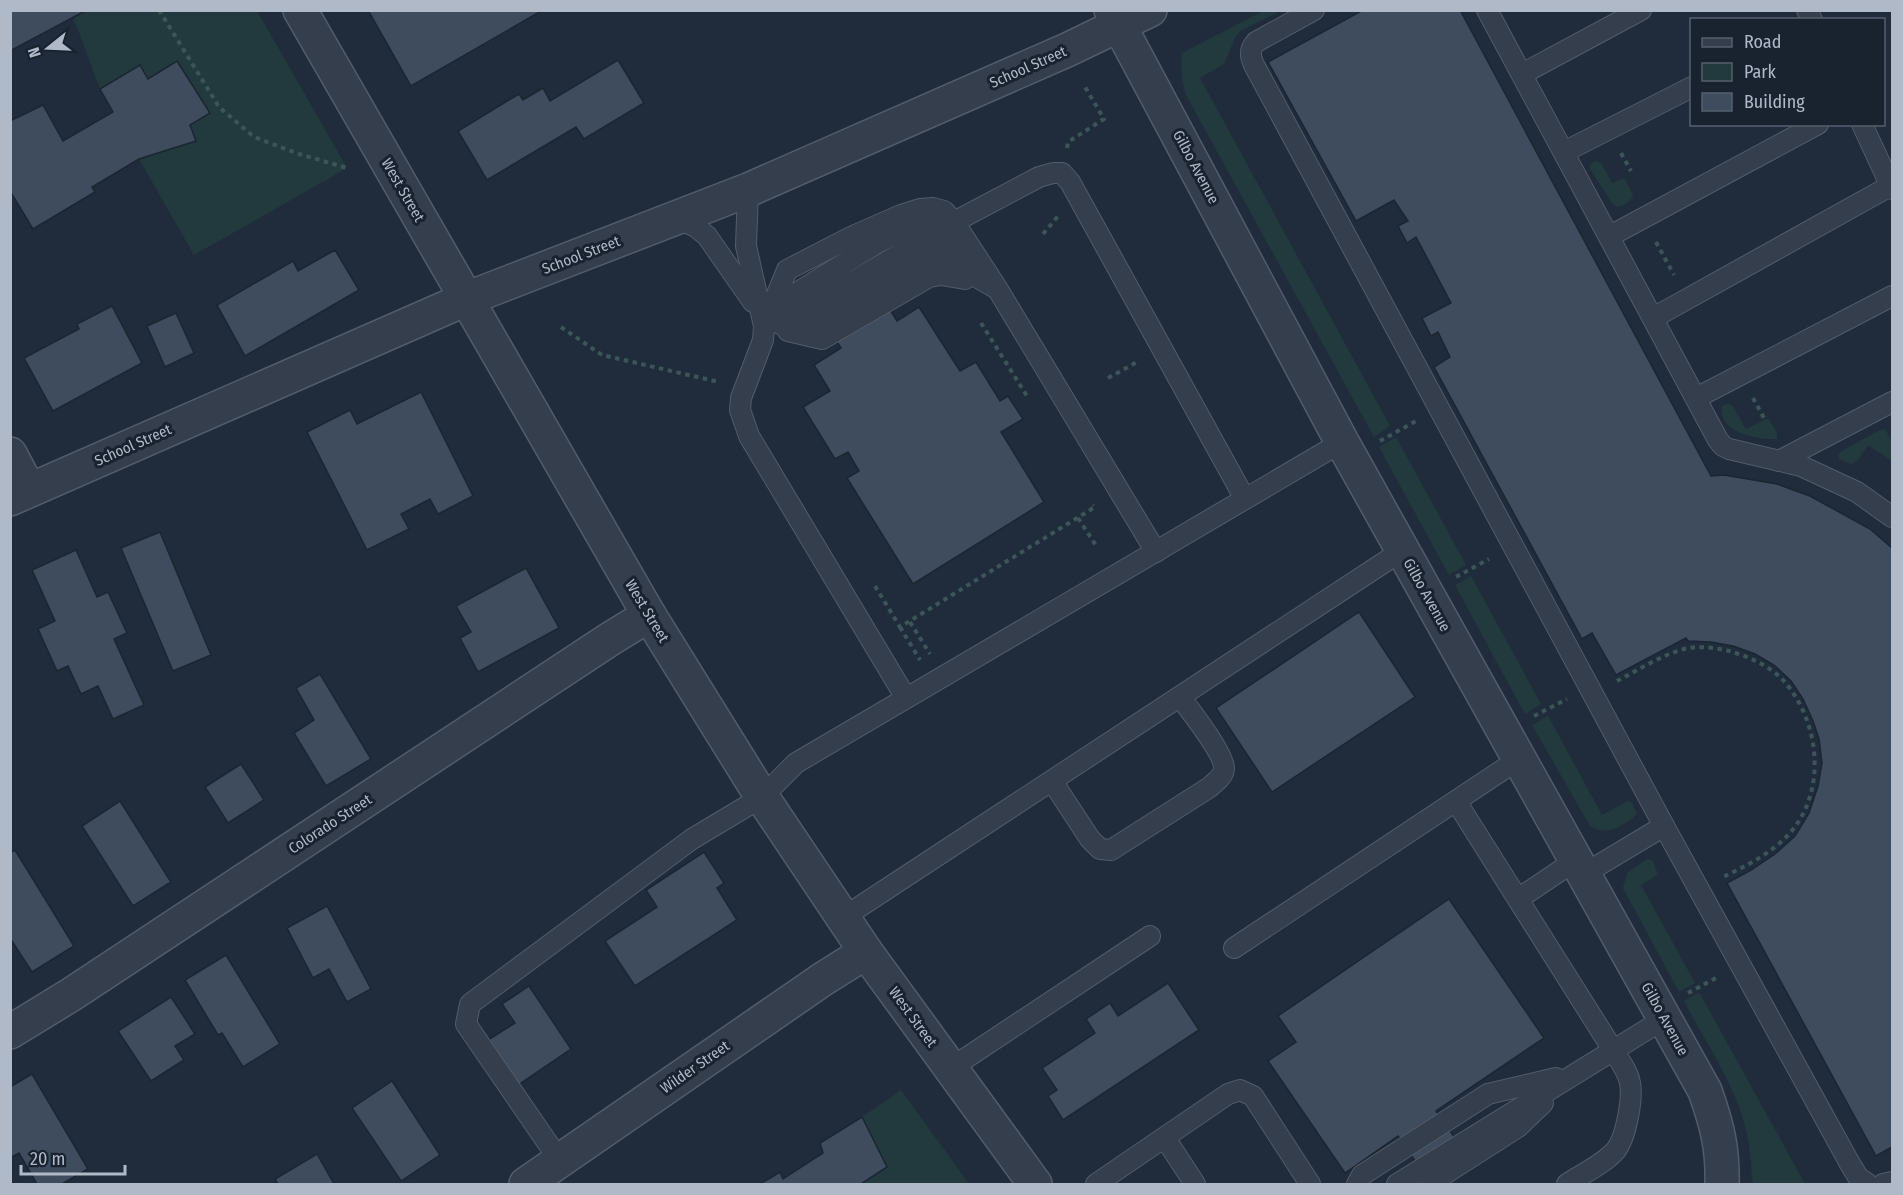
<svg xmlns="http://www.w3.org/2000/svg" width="1903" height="1195" viewBox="0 0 1903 1195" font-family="'Fira Sans Condensed',sans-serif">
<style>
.green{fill:#223a3d}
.building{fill:#3e4c5e;stroke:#1b2533;stroke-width:1.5}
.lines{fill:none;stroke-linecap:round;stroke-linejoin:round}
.service-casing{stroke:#525c6a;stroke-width:22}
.minor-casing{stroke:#525c6a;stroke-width:36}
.tertiary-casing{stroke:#525c6a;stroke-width:36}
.path{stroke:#3c5657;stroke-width:4;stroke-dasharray:4.5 4.5;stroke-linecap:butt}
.service{stroke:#343e4c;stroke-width:20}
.minor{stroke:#343e4c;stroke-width:33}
.tertiary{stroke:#343e4c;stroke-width:33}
.labels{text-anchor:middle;stroke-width:6;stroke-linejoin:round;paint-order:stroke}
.street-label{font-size:15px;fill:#afb9c8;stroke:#192330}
</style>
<rect width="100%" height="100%" fill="#202c3c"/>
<g class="green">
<path d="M87,10L257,11L347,168L194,255L139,159L196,141L190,125L209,113L177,61L148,79L140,65L100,89L77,27L72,18Z"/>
<path d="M1265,10L1280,11L1240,31L1235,38L1224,64L1200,78L1390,426L1374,437L1186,95C1182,81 1180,68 1182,53Z"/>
<path d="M1595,161L1601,163L1612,183L1624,178L1633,195C1631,202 1622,208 1614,206L1590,169V165Z"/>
<path d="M1727,404L1732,405L1746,429L1768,418L1777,433V439C1758,440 1717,433 1722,406Z"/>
<path d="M1885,429L1892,442V461L1868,445L1857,461L1851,464L1839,459L1838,454L1842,451L1880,430Z"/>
<path d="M1396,437L1466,565L1449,575L1379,447Z"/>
<path d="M1471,576L1541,704L1525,714L1455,585Z"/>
<path d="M1548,716L1602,815L1628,801L1632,803L1637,814C1623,826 1607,837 1590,826L1532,725Z"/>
<path d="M1647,859L1652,860L1658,874L1641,885L1695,983L1679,992L1623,888L1627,873Z"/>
<path d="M1699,992L1805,1184H1753C1751,1166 1750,1147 1746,1130C1735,1084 1706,1043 1684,1001Z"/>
<path d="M901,1090L969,1184H861L887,1167L862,1117Z"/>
</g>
<g class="building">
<path d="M10,10H87L10,51Z"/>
<path d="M368,10H543L411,86Z"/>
<path d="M1363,10H1460L1711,476L1724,475L1777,484L1810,496L1870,529L1892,548V1147L1876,1156L1727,883L1751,870L1775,854L1795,836L1809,813L1818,786L1822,763L1819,739L1813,721L1803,699L1791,681L1774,665L1755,654L1733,646L1711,642L1688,641L1686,638L1616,675L1592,633L1582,639L1434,367L1450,357L1438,332L1431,336L1422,318L1451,303L1416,237L1407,243L1398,226L1408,221L1394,200L1356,221L1268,62Z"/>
<path d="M618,60L644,103L584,139L576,127L487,180L458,131L519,94L523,100L543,88L550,101Z"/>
<path d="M177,61L210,113L190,125L196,141L139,159L92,187L95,192L33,229L10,191V121L43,105L63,141L113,112L100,89L140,65L148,79Z"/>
<path d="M335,250L359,290L245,356L217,305L293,261L298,271Z"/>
<path d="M856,256L897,321L919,307L960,371L976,362L1000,401L1008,396L1023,419L1001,432L1044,502L913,584L847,478L859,471L848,452L835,459L803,407L830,391L814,365L841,348L803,289Z"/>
<path d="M112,306L142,363L53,411L24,358L79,329L77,324Z"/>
<path d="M176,313L194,353L165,367L147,326Z"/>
<path d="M421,392L473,496L438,514L430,499L401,514L409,529L367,550L307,432L350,410L357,424Z"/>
<path d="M160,532L211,655L173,671L121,548Z"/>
<path d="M76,550L97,597L108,592L127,633L114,639L144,705L113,719L98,686L81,694L68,666L57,671L38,629L55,621L32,570Z"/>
<path d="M526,568L559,628L478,672L460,638L471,632L456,606Z"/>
<path d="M1359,612L1415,697L1272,792L1216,708Z"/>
<path d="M320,674L371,759L326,786L294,733L314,720L296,688Z"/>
<path d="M241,764L264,800L228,823L205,787Z"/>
<path d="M120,801L171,882L133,906L82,826Z"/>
<path d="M15,850L74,946L32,972L10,938V853Z"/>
<path d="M704,852L724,883L717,888L737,920L635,986L605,941L657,907L646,890Z"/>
<path d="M1449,899L1544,1038L1436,1111L1462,1148L1424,1174L1398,1136L1345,1173L1268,1061L1296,1042L1278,1016Z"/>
<path d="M327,906L371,989L347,1002L329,969L313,978L287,928Z"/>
<path d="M226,955L280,1044L243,1067L222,1033L218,1035L185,980Z"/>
<path d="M1168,983L1199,1030L1063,1120L1048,1096L1057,1090L1042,1068L1095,1033L1086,1019L1110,1003L1118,1016Z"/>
<path d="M529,986L571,1049L518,1085L488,1040L515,1023L502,1004Z"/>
<path d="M171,997L195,1034L175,1046L184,1060L151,1081L118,1031Z"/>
<path d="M32,1074L88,1169L62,1184H37L19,1153L10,1158V1087Z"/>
<path d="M392,1081L440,1155L401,1181L352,1108Z"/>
<path d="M862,1117L887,1167L861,1184H760L780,1172L783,1179L823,1153L820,1143Z"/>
<path d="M317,1154L334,1184H278L275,1179Z"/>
</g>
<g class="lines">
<defs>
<g id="service">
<path d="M1314,10L1256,42C1249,50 1250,56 1254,65L1664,826L1849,1162L1858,1177L1868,1184"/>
<path d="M1487,10L1718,440L1723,446L1729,449L1801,466L1857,492L1892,517"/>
<path d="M1807,10L1812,20"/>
<path d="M1522,74L1641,10"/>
<path d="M1862,124L1892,189"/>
<path d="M1564,152L1692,87"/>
<path d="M748,190L746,246L764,326L763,340L741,398L740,410L749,436L906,698"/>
<path d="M677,218L696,227L707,236L753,302"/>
<path d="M954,222L1039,177L1053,173H1062L1070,182L1245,499"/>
<path d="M1610,236L1818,124"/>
<path d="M772,317L795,294L877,243L900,232L929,227L939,229L967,258"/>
<path d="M1653,318L1892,185"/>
<path d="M769,324L803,311L905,251L930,245L944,247L959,259"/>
<path d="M782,325L814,323L919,262C952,258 966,272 994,287"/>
<path d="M764,326L787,270L851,237L901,215L920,209L933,208L944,211L954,222L997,288L1156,552"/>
<path d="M788,331L822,339L929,277L941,275L965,279"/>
<path d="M1696,398L1892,296"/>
<path d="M1779,461L1892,402"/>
<path d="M1052,781L1090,839L1100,849L1111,850L1210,787C1216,781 1223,777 1224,769C1225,755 1190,710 1180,697"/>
<path d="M1456,801L1613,1050C1619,1060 1628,1071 1630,1083C1633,1099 1626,1137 1616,1150C1604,1164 1582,1174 1567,1184"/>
<path d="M1584,874L1664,826"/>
<path d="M1518,899L1576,860"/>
<path d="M844,917L1403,550"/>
<path d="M1234,948L1519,759"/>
<path d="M951,1068L1150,936"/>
<path d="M1165,1138L1195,1184"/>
<path d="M560,1161L466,1024L470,1004L692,839L762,797L796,763L1342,442"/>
<path d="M1096,1184L1228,1094L1240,1090L1253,1096L1310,1184"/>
<path d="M1357,1184L1362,1175L1488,1094L1556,1078"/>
<path d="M1397,1184L1664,1019"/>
<path d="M1429,1184L1518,1127L1543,1103"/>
<path d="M1883,1184L1892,1182"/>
</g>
<g id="minor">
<path d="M10,454L29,490"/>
<path d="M10,499L466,299L748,190L1067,50L1150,10"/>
<path d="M10,1032L72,994L610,639L649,615"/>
<path d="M526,1184L823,979L866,952"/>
</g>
<g id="tertiary">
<path d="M300,10L649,615L762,797L866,952L1035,1184"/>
<path d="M1111,10L1342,442L1705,1091C1717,1125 1723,1148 1722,1184"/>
</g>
</defs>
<use href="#service" class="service-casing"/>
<use href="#minor" class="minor-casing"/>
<use href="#tertiary" class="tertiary-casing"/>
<g class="path">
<path d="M159,10L219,107L254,137L299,154L347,168"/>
<path d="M1067,148L1068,142L1104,119L1085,87"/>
<path d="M1621,153L1631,171"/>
<path d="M1043,234L1059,215"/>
<path d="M1656,242L1674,275"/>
<path d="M981,323L1027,396"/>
<path d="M561,327L602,355L719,382"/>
<path d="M1108,378L1139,361"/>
<path d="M1753,398L1764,418"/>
<path d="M1380,441L1416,421"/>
<path d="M1078,518L1097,547"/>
<path d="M1456,577L1489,559"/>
<path d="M875,586L900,627L1095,507L1093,505"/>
<path d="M910,622L930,654"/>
<path d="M900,627L920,660"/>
<path d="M1617,681C1640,669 1663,654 1688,648C1702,646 1716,648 1729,651C1747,656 1768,665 1782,679C1820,720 1828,791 1789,834C1772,853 1746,866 1723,877"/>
<path d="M1534,716L1567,699"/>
<path d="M1688,993L1716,978"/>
</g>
<use href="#service" class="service"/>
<use href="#minor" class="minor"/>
<use href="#tertiary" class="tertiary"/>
</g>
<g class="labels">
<g class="street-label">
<text transform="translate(1028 67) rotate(-24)" y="5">School Street</text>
<text transform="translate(1196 167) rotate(62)" y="5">Gilbo Avenue</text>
<text transform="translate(403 190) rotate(60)" y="5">West Street</text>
<text transform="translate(581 255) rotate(-21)" y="5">School Street</text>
<text transform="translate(133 445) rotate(-24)" y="5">School Street</text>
<text transform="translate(1427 595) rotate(61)" y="5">Gilbo Avenue</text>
<text transform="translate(647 611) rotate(59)" y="5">West Street</text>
<text transform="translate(330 824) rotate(-33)" y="5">Colorado Street</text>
<text transform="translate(913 1017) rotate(54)" y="5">West Street</text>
<text transform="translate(1665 1019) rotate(61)" y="5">Gilbo Avenue</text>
<text transform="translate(695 1067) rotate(-35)" y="5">Wilder Street</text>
</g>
</g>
<rect width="1903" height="1195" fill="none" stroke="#afb9c8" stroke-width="24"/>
<rect x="1690" y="18" width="195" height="108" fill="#192330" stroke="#555f6d" stroke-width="1.5"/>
<rect x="1702" y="38" width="30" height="9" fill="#343e4c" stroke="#555f6d" stroke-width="1.5"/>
<text x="1744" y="48" font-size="18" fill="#afb9c8">Road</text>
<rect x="1702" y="63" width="30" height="18" fill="#223a3d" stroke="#555f6d" stroke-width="1.5"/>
<text x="1744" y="78" font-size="18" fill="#afb9c8">Park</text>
<rect x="1702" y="93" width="30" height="18" fill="#3e4c5e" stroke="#555f6d" stroke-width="1.5"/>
<text x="1744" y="108" font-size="18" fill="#afb9c8">Building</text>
<g transform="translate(48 48) rotate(252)" stroke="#192330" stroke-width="4.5" paint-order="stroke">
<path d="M0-4.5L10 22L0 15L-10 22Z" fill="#afb9c8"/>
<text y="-9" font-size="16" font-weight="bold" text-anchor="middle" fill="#afb9c8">N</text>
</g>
<path d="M21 1165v9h104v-9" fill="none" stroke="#afb9c8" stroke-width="3"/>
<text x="30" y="1165" font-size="18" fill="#afb9c8" stroke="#192330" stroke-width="4.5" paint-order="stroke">20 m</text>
</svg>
